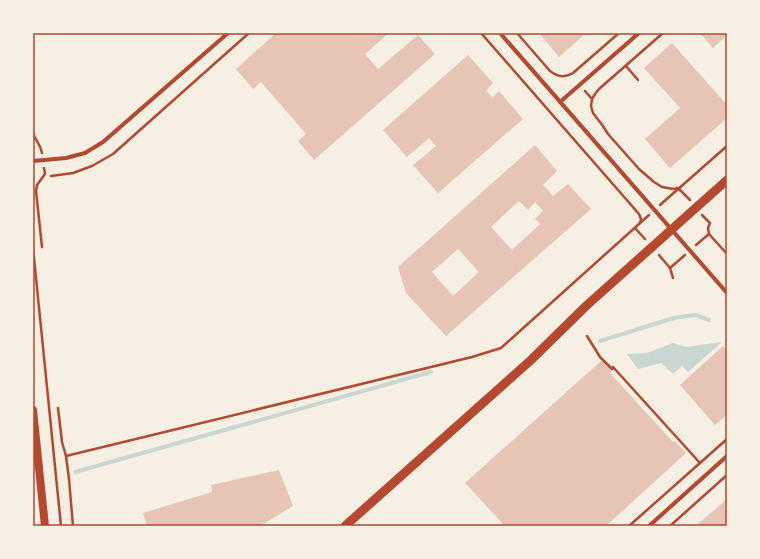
<svg xmlns="http://www.w3.org/2000/svg" width="760" height="559" viewBox="0 0 760 559" font-family="'Open Sans',sans-serif">
<style>
.water{fill:#c9d6d2}
.lines{fill:none;stroke-linecap:round;stroke-linejoin:round}
.stream{stroke:#c9d6d2;stroke-width:4}
.building{fill:#e6c5b7;fill-rule:evenodd}
.path{stroke:#b5482f;stroke-width:2.5}
.service{stroke:#b5482f;stroke-width:2.5}
.minor{stroke:#b5482f;stroke-width:4}
.secondary{stroke:#b5482f;stroke-width:8}
.primary{stroke:#b5482f;stroke-width:9}
.neatline{fill:none;stroke:#b5482f;stroke-width:1.5}
</style>
<rect width="100%" height="100%" fill="#f6efe4"/>
<path class="water" d="M722,342L688,372L682,366L673,374L661,363L638,369L627,354L647,353L673,343L686,347Z"/>
<g class="lines">
<g class="stream">
<path d="M600,341L674,318L695,315L709,320"/>
<path d="M75,472L431,372"/>
</g>
</g>
<g class="building">
<path d="M276,33H389L365,54L378,69L418,35L435,54L314,160L298,141L306,134L261,82L253,89L236,69Z"/>
<path d="M539,33H586L559,57Z"/>
<path d="M700,33H727V35L713,48Z"/>
<path d="M672,43L727,105V118L670,168L645,139L680,108L644,68Z"/>
<path d="M468,55L493,83L486,90L492,98L499,91L523,119L438,193L413,165L436,146L429,138L407,157L383,130Z"/>
<path d="M535,145L557,171L543,185L553,196L568,184L591,209L446,336L406,293L398,267ZM519,201L528,210L535,202L543,211L535,219L540,224L512,250L491,227ZM458,249L479,272L453,296L432,272Z"/>
<path d="M723,346L727,350V415L715,425L680,385Z"/>
<path d="M602,360L612,371L610,373L673,442L675,441L686,453L606,526H505L465,483Z"/>
<path d="M279,470L293,506L260,526H147L143,513L212,492L211,485Z"/>
<path d="M727,499V526H698L697,525Z"/>
</g>
<g class="lines">
<g class="path">
<path d="M481,33L639,214L641,219L640,223"/>
<path d="M517,33L550,71C558,77 564,78 573,73L619,33"/>
<path d="M663,33L599,89L595,94L592,99L591,106L593,113L603,126L608,134L639,169L654,182L662,187L673,189L678,188L690,200"/>
<path d="M626,66L638,80"/>
<path d="M585,91L592,99"/>
<path d="M33,133C36,142 40,143 42,153"/>
<path d="M51,176L73,173L92,166L113,154L249,33"/>
<path d="M660,205L727,146"/>
<path d="M702,215L710,223L708,228L709,234L727,254"/>
<path d="M635,228L645,239"/>
<path d="M696,245L709,234"/>
<path d="M42,247L36,191L37,185L45,174L44,168"/>
<path d="M659,255L670,268L673,278"/>
<path d="M670,268L685,255"/>
<path d="M587,336L600,357L612,369L613,367L700,463"/>
<path d="M58,408L62,442L66,456L69,479L73,526"/>
<path d="M66,456L472,357L501,348L649,215"/>
<path d="M629,526L727,439"/>
<path d="M670,526L727,475"/>
</g>
<path class="service" d="M33,248L61,526"/>
<g class="minor">
<path d="M500,33L727,293"/>
<path d="M560,102L639,33"/>
<path d="M33,161L66,158L85,153L103,142L228,33"/>
<path d="M649,526L727,456"/>
</g>
<path class="secondary" d="M33,410L45,526"/>
<path class="primary" d="M345,526L531,360L586,306L727,180"/>
</g>
<rect width="760" height="559" fill="none" stroke="#f6efe4" stroke-width="68"/>
<rect x="34" y="34" width="692" height="491" class="neatline"/>
</svg>
